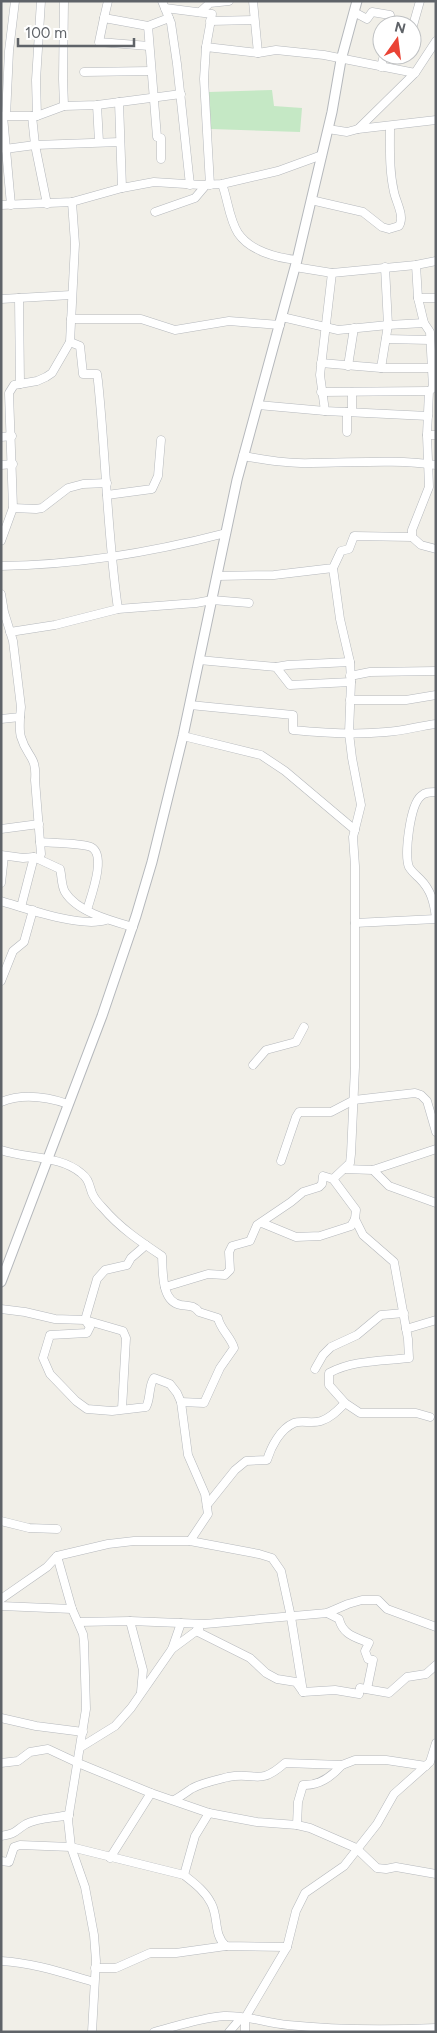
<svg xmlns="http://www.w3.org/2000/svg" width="437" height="2033" viewBox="0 0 437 2033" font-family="Figtree,sans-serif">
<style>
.green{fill:#c5e8c5}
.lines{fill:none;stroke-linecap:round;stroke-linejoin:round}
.minor-casing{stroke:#b5b8bc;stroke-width:9}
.tertiary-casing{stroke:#b5b8bc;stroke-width:11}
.minor{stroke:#fff;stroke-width:8}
.tertiary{stroke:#fff;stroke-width:9}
</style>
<rect width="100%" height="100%" fill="#f1efe8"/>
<path class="green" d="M272,90L274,106L302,108L300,132L211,129L209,92Z"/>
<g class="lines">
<defs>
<g id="minor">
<path d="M64,1L63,79L64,106"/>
<path d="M162,1L171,23L177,64L190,185"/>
<path d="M253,1L258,53"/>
<path d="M165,8L212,14L206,47"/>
<path d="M200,12L210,3L229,1"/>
<path d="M354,12L367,19L372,12L390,15L391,21L394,23V25"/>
<path d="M104,18L108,1"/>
<path d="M210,21L254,20"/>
<path d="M148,26L104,18L99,42L149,46"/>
<path d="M412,29L420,1"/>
<path d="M381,67L384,55"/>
<path d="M84,72L151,71"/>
<path d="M119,102L122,188"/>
<path d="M97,105L99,142"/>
<path d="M1,116H37L64,106L97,105L181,94"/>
<path d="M3,116L11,205"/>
<path d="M6,116L9,51L15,1"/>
<path d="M32,116L35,145L47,204"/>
<path d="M37,116L36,80L41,1"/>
<path d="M328,129L347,132L358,129L415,73L436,41"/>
<path d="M358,129L436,120"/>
<path d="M5,149L35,145L120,142"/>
<path d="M161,159V138L157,137L148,26L169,18"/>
<path d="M222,184C228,200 229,219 238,233C250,251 277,258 297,260"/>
<path d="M210,185L204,79L206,47L258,53L276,50L324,55L415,73"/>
<path d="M311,200L363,212L382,227L389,229L399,226C405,216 396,202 394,192C389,170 390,149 390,126"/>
<path d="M1,205L72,202L122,188L154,182L201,185L222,184L278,171L322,155"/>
<path d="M155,212L195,198L206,185"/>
<path d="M416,265L418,298L424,323L430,332L433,388L429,391L427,435H436"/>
<path d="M295,267L332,273L416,265L436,261"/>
<path d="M19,298L20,384"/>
<path d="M418,298H436"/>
<path d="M1,299L71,295"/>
<path d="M282,317L338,330L388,325L424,323"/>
<path d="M71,319H141L175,330L229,321L280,325"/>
<path d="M386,339L430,340"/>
<path d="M321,363L381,368H432"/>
<path d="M348,366L354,328"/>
<path d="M381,368L388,325L385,267"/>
<path d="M321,392L429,391"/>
<path d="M258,405L325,411L428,416"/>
<path d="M325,411L320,375L332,273"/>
<path d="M352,412V392"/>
<path d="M347,432V412"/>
<path d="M1,437L12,436"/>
<path d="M243,456C266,460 289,464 312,463C353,463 395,459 436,465"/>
<path d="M1,465L13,464"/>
<path d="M107,495L152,489L158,476L161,440"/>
<path d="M13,508L36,509L42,508L68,488L83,484L107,483"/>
<path d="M412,537V530L429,487L427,435"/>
<path d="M1,541L13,508L9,393L14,385L37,381L46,377L52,373L70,342L75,244L72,202"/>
<path d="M1,566C77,565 153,552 226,533"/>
<path d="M217,576L274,575L333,568L341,551L349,549L354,536L412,537L421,545L436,549"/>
<path d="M1,594L4,612L13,641L21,707L20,717L1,719"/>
<path d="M118,609L196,603L212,600L249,603"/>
<path d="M10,632L55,625L118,609C107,533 106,457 98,381L97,374H83L80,346L70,342"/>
<path d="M199,660L276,667L290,685L351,682"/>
<path d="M276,667L288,665L350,662"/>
<path d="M350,676L370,672L436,671"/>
<path d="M350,700H406L436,695"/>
<path d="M190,705L293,715V730C323,733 355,735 386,732C403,731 419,726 436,724"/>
<path d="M20,717C20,724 19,731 21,737C27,758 37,755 35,780L41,854L39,859"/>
<path d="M183,736L261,755L285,771L355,830"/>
<path d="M436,792C430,792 425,792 421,796C410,805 404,855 409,867C412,872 416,875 420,879C431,890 434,902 436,918"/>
<path d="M1,829L39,824"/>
<path d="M40,842C51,843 83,843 91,847C107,855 91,896 87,910"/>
<path d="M1,855L23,858L34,857L60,869C62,876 61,885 65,892C77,912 112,921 133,927"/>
<path d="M1,883L4,856"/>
<path d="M1,901C27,909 81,928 106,920"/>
<path d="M21,907L34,857"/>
<path d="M355,923L436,919"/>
<path d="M1,981L13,951L24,942L33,910"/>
<path d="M253,1065L266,1050L296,1042L304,1027"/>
<path d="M1,1102C23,1093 47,1097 68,1104"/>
<path d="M1,1150C27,1159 59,1155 81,1173C89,1179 89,1185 92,1193C94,1198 99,1204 103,1208C120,1228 141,1242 162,1256C163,1272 161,1302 181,1305C189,1306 194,1305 199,1312L218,1318C220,1329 231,1337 234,1348L220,1368L204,1403L181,1402"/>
<path d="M281,1161L296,1117L299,1112H331L354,1100L415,1093L421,1095L427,1101L436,1132"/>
<path d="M345,1169L373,1170L436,1149"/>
<path d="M373,1170L389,1186L436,1203"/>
<path d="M333,1179L350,1163L351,1154L355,1067V866L353,837L361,805L352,758L349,733L351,682L350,662L340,619L333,568"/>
<path d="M355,1219L363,1235L394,1262L408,1339L409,1358C383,1361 353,1360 329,1373V1385L345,1403L360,1413H416L430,1417"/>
<path d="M146,1245L131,1258L127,1265L105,1270L97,1279L85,1320L90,1327L87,1333L50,1335L43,1358L50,1374L76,1401L87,1409L112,1411L146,1407C151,1398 148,1387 154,1378L170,1384L177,1393L181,1402L188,1455L205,1494L208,1514L190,1541"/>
<path d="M165,1287L208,1274L225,1275L230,1270L229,1252L232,1246L250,1241L257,1225L291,1202L303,1192L319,1187L322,1184L323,1176L333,1179L356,1210L355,1219L351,1226L320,1236L296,1237L262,1223"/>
<path d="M1,1309L25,1312L55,1319L85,1320L123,1331L126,1338L122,1409"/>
<path d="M406,1329L436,1320"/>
<path d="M315,1369L323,1355L331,1347L357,1335L381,1315L404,1313"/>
<path d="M207,1505L235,1470L246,1461L267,1460C271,1447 280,1429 294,1423C301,1420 312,1424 321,1421C331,1418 338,1410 345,1403"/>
<path d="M1,1521L29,1528L57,1529"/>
<path d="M57,1556L72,1609L83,1634L84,1642L86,1709L68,1820L71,1847L85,1887L94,1935L96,1961L92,2032"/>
<path d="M1,1599L47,1567L57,1556L108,1544L134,1541H190L259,1554L272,1558L281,1571L291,1617L303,1692"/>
<path d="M1,1606L72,1609"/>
<path d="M327,1613L339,1619C343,1635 355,1637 369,1643L365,1651L368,1659L373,1660L367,1689"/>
<path d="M130,1621L143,1670L141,1692"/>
<path d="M79,1622L130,1621L205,1624L327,1613L348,1604L362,1600H378L387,1609L436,1627"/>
<path d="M196,1631L250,1658L266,1673L277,1679L296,1682L303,1692L335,1690L359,1694L360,1688L389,1693L407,1677L426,1674L436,1665"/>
<path d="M172,1649L199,1629"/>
<path d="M1,1718L36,1726L83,1732"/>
<path d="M81,1747L115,1726L131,1708L172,1649L181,1623"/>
<path d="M1,1763L18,1761L30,1752L48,1749L78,1763L151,1793L209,1813L257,1822L297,1825L310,1828L356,1848L377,1868L386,1869L396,1867L436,1874"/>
<path d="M174,1800C180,1797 185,1793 191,1789C201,1783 216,1780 228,1777C256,1771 258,1787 285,1763L342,1765L355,1760H386L426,1766"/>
<path d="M297,1825L298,1802L303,1785C319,1786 331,1777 342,1765"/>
<path d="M1,1836C18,1833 13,1832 26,1824C37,1818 55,1818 69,1815"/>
<path d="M110,1858L151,1793"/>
<path d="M1,1861L9,1862L14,1847L20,1845L71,1847L184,1875C194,1883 205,1891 211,1903C219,1917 213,1935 226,1946L287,1947"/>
<path d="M184,1875L195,1836L209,1813"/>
<path d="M1,1961C34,1963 63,1973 94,1982"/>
<path d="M95,1968H116L150,1953H176L226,1946"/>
<path d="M154,2032C177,2026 200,2018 224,2016C246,2015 266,2023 288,2025C337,2030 387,2030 436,2028"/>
<path d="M229,2032L241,2018"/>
<path d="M245,2032V2018L287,1947L296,1911L305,1893L344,1866L377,1824L394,1794L430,1762L436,1743"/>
</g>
<path id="tertiary" d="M1,1282L102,1016L136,916L152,862L183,736L237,480L297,260L332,112L341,60L357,1"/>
</defs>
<use href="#minor" class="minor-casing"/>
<use href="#tertiary" class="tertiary-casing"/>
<use href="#minor" class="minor"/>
<use href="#tertiary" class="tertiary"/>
</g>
<rect width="437" height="2033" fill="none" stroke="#5f6368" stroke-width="5"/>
<g transform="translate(397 40) rotate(14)"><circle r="24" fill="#ffffff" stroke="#bfc1c3"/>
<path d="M0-4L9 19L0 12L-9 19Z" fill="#ea4335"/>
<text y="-8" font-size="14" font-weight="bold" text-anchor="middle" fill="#5f6368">N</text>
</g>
<path d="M18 38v8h116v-8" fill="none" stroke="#5f6368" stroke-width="2.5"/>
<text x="25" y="38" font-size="15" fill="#5f6368" stroke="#ffffff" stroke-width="4" paint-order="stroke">100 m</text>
</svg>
